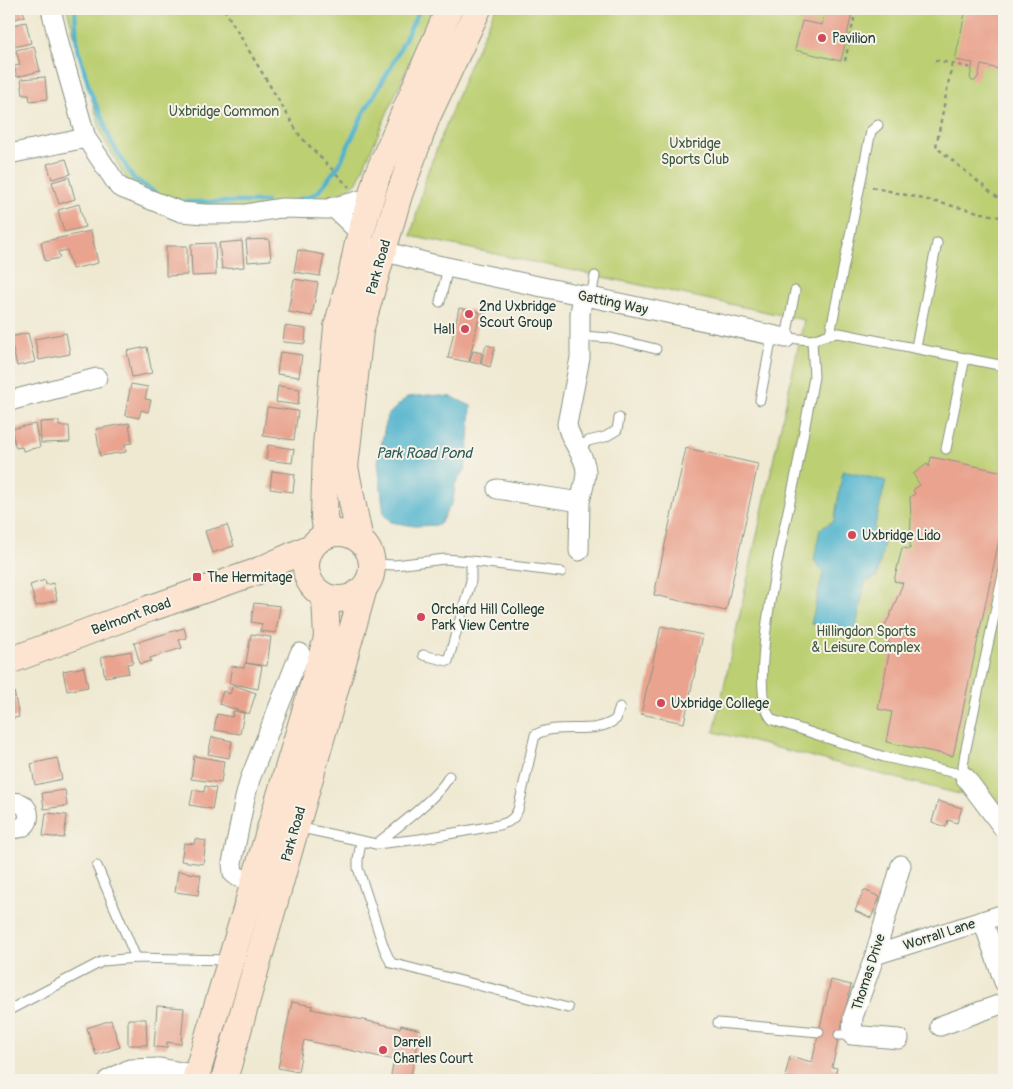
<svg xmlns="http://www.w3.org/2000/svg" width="1013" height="1089" viewBox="0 0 1013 1089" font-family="Pangolin,sans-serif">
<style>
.green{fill:#bccf72;stroke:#6e8653}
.water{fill:#4fb3cd;stroke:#377880}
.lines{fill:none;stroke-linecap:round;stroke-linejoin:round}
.stream{stroke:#4fb3cd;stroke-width:4.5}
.building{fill:#e9a38e}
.lane-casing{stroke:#879383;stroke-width:11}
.street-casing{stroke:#879383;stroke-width:21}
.secondary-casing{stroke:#879383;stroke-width:28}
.path{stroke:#879383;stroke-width:2.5;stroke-dasharray:4 4;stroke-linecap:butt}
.lane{stroke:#fff;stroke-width:9}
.street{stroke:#fff;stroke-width:19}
.secondary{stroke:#fde4d1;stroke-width:26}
.poi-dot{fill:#d1495b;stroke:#f7f3e8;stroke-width:2}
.labels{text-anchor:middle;stroke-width:4;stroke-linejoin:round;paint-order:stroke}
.poi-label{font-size:14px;fill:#1f3d34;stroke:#f7f3e8;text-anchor:start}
.park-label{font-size:14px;fill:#3e5a40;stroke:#f7f3e8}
.street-label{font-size:14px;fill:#1f3d34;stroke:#f7f3e8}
.water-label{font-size:15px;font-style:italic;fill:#2b5a5a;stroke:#f7f3e8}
</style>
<rect width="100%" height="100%" fill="#f7f3e8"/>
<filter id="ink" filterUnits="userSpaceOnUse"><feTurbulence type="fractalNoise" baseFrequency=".02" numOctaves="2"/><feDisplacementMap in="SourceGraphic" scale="10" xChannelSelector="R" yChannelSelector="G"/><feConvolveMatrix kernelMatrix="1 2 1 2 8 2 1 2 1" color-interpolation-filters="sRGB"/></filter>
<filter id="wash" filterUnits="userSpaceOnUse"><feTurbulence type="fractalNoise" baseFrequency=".0096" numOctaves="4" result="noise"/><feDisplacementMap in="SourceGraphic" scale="20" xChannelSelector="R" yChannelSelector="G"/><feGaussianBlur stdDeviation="1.12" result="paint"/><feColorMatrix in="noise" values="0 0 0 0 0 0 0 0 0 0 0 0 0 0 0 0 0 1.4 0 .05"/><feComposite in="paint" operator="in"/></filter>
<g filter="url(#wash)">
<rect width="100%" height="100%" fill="#efe9d2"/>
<g class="green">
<path d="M67,9H435L410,61L357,182L349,188L326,200L205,214L128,182L102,136Z"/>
<path d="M495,9H1004V806L997,803L976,783L963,795L714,732L804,320L411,236L426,176L468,69Z"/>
</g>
<g class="water">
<path d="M429,395L452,397L471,406L469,440L465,470L455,484L453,501L439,525L415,526L391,522L384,515L378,462L387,416L407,397Z"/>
<path d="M843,471L886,481L874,529L884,543L877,577L865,582L855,633L811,624L823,573L814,560L820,529L834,521Z"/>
</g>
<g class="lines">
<g class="stream">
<path d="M75,9L77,45L90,91L103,120L109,138L133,178L156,193"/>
<path d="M297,200L309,197L318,192L339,165L364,112L391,67L420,9"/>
<path d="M177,201L182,202H266"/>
</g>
</g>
<g id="blocks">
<g class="building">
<path d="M9,9H22L25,16L9,21Z"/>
<path d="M825,9H853L841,61L795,50L802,21L822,25Z"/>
<path d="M966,9H1004V70L981,65L978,77L975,81H972L970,78L973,63L955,60Z"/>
<path d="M26,22L31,43L9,48V26Z"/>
<path d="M34,46L40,71L17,77L14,66L20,65L16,50Z"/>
<path d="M45,77L47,99L30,101L29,95H23L21,79Z"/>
<path d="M66,159L71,174L52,179L47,164Z"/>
<path d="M69,177L75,199L59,204L52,182Z"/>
<path d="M10,178L15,207L9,208V179Z"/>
<path d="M79,204L85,227L64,232L58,210Z"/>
<path d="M91,231L98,263L72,269L67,250L58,252L60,258L45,261L41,242Z"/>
<path d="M269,239L271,260L248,262L246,240Z"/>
<path d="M242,241L244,267L222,269L219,243Z"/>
<path d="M215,243L216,275L192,276L191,244Z"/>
<path d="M166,246H187V275L166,276Z"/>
<path d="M298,250L324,255L320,276L294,272Z"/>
<path d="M294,279L318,283L312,316L288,312Z"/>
<path d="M459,308L480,312L469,362L448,358Z"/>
<path d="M285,326L306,329L305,344L283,342Z"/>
<path d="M28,333L35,362L17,366L10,337Z"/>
<path d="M66,333L70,354L39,360L35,339Z"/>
<path d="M486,345L495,347L490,367L481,364Z"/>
<path d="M147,347L152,373L132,377L127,351Z"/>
<path d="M473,351L482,353L480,364L470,362Z"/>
<path d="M280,352L302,355L299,377L277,374Z"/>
<path d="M131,384L148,387L145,399L151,400L148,412L141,410L139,418L125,415Z"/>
<path d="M278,386L300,389L298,405L276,402Z"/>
<path d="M267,407L298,411L294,440L263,436Z"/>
<path d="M59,421V426H69L70,442L41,443L40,422Z"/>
<path d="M129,423L132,443L125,444L126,452L100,456L96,429Z"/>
<path d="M35,424L40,447L23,451L22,447L16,448L11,429Z"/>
<path d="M268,445L294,449L292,463L266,460Z"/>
<path d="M686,448L758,464L726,611L654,595Z"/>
<path d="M931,457L1004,472V517L953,756L886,742L892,712L878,709L890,649L892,647L882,630L890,616L903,583L894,581L902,548L910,549L911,518L910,497L915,494L913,490L920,485L913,474L927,464L929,467Z"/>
<path d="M272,471L295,474L293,492L270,489Z"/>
<path d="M227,525L234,546L212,553L205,531Z"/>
<path d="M45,580L46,585L53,583L57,600L36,606L30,585Z"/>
<path d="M254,603L280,606L276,633L260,631L262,624L251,622Z"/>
<path d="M661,626L703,635L684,723L641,714Z"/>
<path d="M184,628L187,638L179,640L182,648L150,658L151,661L140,664L134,643Z"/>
<path d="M251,634L271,637L267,666L246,663Z"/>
<path d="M131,651L133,663L127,664L129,673L105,677L101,657Z"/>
<path d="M245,663L262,666L258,689L229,683L232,666L244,668Z"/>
<path d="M84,667L88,687L67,691L63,671Z"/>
<path d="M233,685L256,693L249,714L219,704L223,691L230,694Z"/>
<path d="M14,691L19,717L9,719V692Z"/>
<path d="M233,711L244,713L240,734L214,730L217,714L232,717Z"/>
<path d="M212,737L232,741L229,758L208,754Z"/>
<path d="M194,756L224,761L221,783L191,779Z"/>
<path d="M57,758L62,779L35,785L31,764Z"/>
<path d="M205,786L216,788L212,809L190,805L193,790L204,792Z"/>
<path d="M65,790L67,806L44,809L42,793Z"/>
<path d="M938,801L962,808L957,823L948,820L946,827L932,822Z"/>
<path d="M46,813L67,815L64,838L43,836Z"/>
<path d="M195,839L206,841L203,864L181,861L184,843L194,844Z"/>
<path d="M178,871L201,875L198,895L175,892Z"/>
<path d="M864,890L880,897L871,918L855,911Z"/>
<path d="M831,980L851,985L832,1067L837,1068L834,1080H799L785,1077L790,1056L812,1062Z"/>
<path d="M292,1002L313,1006L312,1009L400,1028L401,1025L421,1030L410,1080H390L394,1060L304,1040L298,1072L278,1068Z"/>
<path d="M157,1006L184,1008L181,1044L167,1042V1048L154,1047Z"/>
<path d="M128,1019H146L147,1045H128Z"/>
<path d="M111,1020L120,1047L96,1055L87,1028Z"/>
</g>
</g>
</g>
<g filter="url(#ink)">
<use href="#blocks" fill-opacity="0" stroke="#879383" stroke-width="1"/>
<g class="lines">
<defs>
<g id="lane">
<path d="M795,291L786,338L812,340L830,334L839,333L1004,366"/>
<path d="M591,297L595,276"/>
<path d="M440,302L448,267"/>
<path d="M830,334L871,131L878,125"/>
<path d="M581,336L611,338L656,349"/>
<path d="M812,340L814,377C808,409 802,442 796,474C788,514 742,695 773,720L884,757L956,773L965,777"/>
<path d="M916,347L937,243"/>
<path d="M760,400L772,336"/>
<path d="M946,449L965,358"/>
<path d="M578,450L588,441L605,437L617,430L619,418"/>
<path d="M373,564L395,565L445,559L471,561L561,572"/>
<path d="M423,655L448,661L471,581V561"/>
<path d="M965,777L963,766L965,753L1004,570"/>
<path d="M297,827L376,844L420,839L499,825L508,822L514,817L518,810L535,735C559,721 594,737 616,719L620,707"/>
<path d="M361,841L358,860V868L384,948L391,963L568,1008"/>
<path d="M376,844C394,830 441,795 449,776"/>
<path d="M97,866L136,958"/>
<path d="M9,1010L103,961L136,958L228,960"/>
<path d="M718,1023L819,1032"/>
<path d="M839,1035H852"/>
</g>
<g id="street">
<path d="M51,9L60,47L86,138L119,187L181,212L205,214H245L281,208L327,209L370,198"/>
<path d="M9,154L86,138"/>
<path d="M333,207L361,234"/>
<path d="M372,248L428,263L786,338"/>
<path d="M9,401L97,378"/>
<path d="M497,489L580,502C582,492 586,481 586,471C585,454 569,441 567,424L580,358V314L583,295"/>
<path d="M579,551L580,502"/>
<path d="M965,777L1004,829"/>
<path d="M9,804C34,795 36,836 9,827"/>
<path d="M255,882L238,877L233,873L232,863L245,798L250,779L300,653"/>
<path d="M983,921L1004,982"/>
<path d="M875,955L1004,914"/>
<path d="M940,1026L1004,1003"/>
<path d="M899,1039L852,1035L853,1017L875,955L901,865"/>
<path d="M108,1080L130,1069L160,1068L197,1075"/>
</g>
<g id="secondary">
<circle cx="339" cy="566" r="33"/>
<path d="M327,535L324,516L326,446L337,327L352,272L358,243L377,176L449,9"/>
<path d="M360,540L345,467L360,331L399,195L427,117L478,9"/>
<path d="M9,661L148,609L253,573L311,547"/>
<path d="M195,1080L327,638L325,597"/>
<path d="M224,1080L364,588"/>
</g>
</defs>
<use href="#lane" class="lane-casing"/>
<use href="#street" class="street-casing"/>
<use href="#secondary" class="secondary-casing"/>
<g class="path">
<path d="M224,9L300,136L349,187"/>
<path d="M935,60L972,68"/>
<path d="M845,61L856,9"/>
<path d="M952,64L936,147L1004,203"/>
<path d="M872,187L1004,218"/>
</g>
<use href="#lane" class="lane"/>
<use href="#street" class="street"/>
<use href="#secondary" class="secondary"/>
</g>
</g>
<g class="poi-dot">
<circle cx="822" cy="38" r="5"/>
<circle cx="469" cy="314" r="5"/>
<circle cx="465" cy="329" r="5"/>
<circle cx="852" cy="535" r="5"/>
<rect x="192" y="572" width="10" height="10" rx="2.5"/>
<circle cx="421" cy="617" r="5"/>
<circle cx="661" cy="703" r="5"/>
<circle cx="383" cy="1050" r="5"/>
</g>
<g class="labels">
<g class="poi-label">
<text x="832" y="43">Pavilion</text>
<text x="479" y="311">2nd Uxbridge<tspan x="479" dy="16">Scout Group</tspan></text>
<text x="455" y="334" text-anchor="end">Hall</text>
<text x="862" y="540">Uxbridge Lido</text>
<text x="207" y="582">The Hermitage</text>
<text x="431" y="614">Orchard Hill College<tspan x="431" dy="16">Park View Centre</tspan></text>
<text x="671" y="708">Uxbridge College</text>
<text x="393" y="1047">Darrell<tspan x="393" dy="16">Charles Court</tspan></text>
</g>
<g class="park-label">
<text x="224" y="116">Uxbridge Common</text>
<text x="695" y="148">Uxbridge<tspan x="695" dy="16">Sports Club</tspan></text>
<text x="866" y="636">Hillingdon Sports<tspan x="866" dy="16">&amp; Leisure Complex</tspan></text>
</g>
<g class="street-label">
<text transform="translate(378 267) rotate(-74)" y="5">Park Road</text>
<text transform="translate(613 302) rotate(12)" y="5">Gatting Way</text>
<text transform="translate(131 616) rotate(-20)" y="5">Belmont Road</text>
<text transform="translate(293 834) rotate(-74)" y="5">Park Road</text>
<text transform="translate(939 934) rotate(-18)" y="5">Worrall Lane</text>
<text transform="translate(868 972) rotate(-72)" y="5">Thomas Drive</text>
</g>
<g class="water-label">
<text x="424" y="458">Park Road Pond</text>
</g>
</g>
<rect width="1013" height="1089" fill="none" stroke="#f7f3e8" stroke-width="30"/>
</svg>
